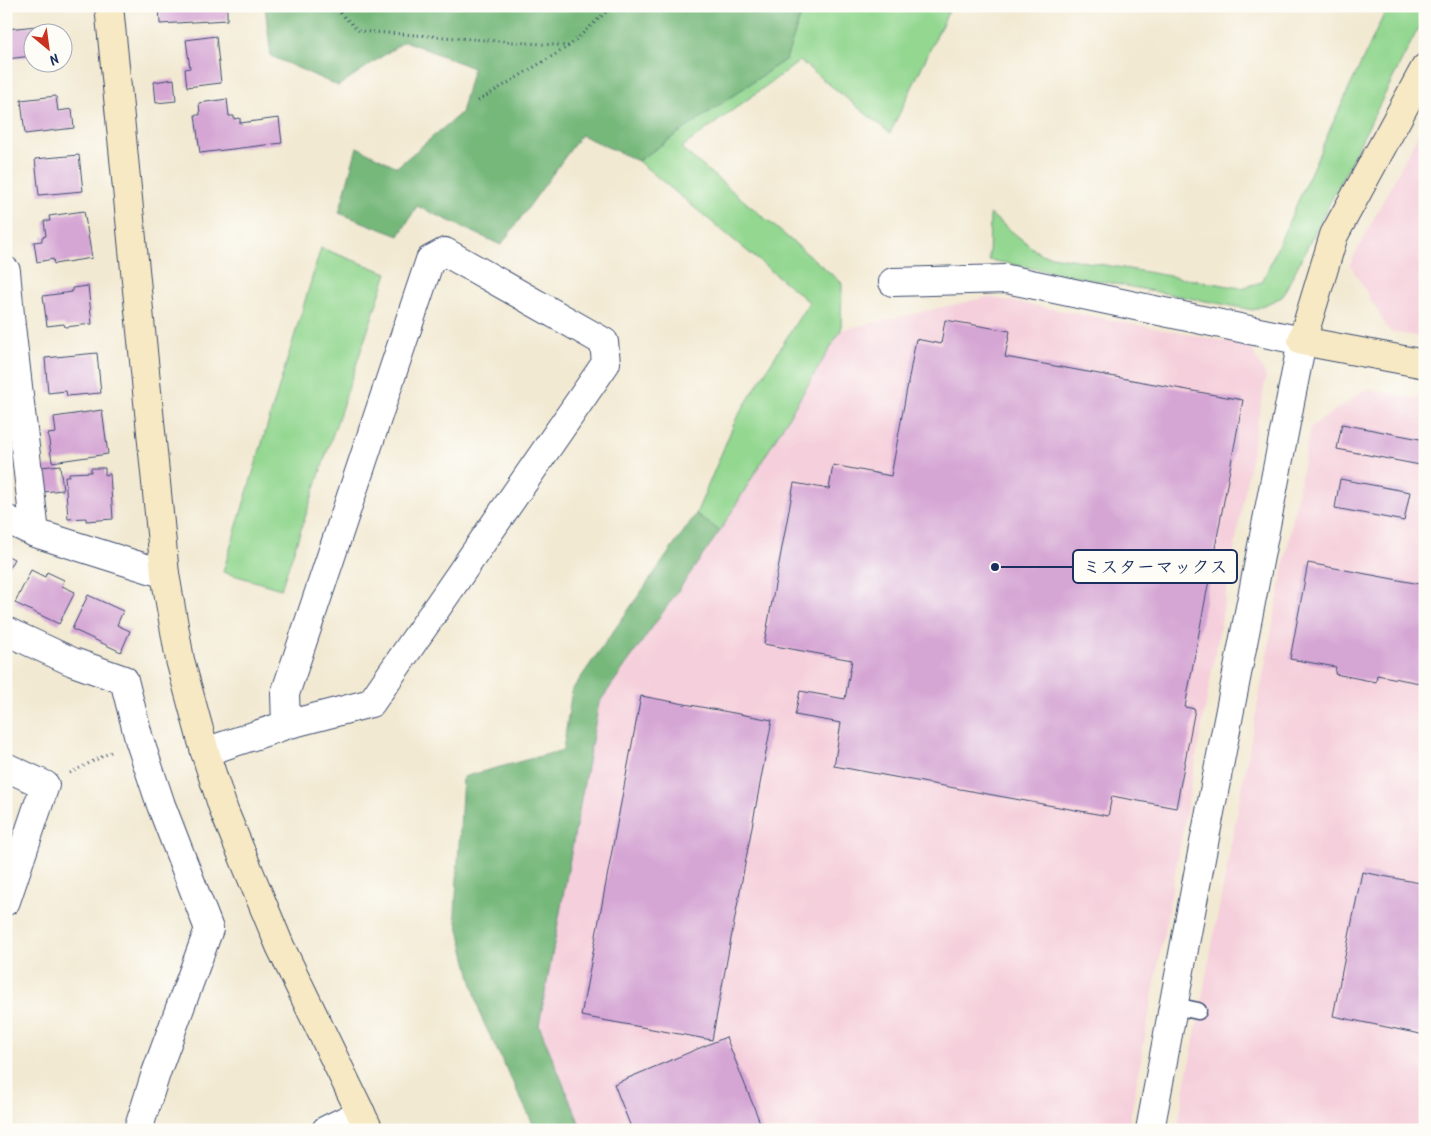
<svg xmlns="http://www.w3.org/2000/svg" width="1431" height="1136" viewBox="0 0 1431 1136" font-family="Kalam,'Klee One',sans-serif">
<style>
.built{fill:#f5cfdb}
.green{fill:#93d790;stroke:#578377}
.forest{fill:#76b87a;stroke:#48746c}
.building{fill:#d5a6d4}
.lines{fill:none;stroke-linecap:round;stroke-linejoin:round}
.lane-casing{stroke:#3b4b6f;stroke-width:19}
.street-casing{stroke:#3b4b6f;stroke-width:30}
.secondary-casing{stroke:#3b4b6f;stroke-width:30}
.path{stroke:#3b4b6f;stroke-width:3;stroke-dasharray:1 4;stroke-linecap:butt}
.lane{stroke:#fff;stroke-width:16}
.street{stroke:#fff;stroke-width:28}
.secondary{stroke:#f7e9c3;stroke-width:28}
.leader{fill:none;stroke:#1b2f5e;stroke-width:2}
.callout-dot{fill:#1b2f5e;stroke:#fdfcf7;stroke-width:2}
.callout{fill:#fdfcf7;stroke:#1b2f5e;stroke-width:2}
.callout-label{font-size:18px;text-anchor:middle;font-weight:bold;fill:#1b2f5e}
</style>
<rect width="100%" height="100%" fill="#fdfcf7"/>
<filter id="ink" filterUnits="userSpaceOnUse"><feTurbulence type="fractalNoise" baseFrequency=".02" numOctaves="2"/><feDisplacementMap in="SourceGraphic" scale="10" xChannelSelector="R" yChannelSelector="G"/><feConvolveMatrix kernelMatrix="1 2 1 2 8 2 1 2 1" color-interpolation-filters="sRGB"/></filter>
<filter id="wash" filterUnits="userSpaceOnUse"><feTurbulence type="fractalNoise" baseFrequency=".0096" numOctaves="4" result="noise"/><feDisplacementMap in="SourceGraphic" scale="20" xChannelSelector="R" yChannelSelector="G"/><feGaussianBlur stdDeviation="1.12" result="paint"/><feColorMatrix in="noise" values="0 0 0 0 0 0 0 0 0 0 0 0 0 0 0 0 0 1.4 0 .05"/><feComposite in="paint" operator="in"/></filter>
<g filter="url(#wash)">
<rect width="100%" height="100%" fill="#f2e9d2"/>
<g class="built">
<path d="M1425,121V338L1389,331L1350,264Z"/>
<path d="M988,297L1250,346L1266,376L1128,1130H582L539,1025L599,703L720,531L841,330Z"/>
<path d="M1366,389L1425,400V1130H1177L1310,428Z"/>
</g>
<g class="green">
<path d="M804,6H951L890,133L800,61L681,148L842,283L841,330L720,531L696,514L736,419L809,302L638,161L786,59Z"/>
<path d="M1388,6H1425V15L1282,297L1253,310L989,260L990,214L1040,254L1241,288L1262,282L1331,127Z"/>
<path d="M321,248L387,273L281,589L223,572Z"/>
</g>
<g class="forest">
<path d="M265,6H804L786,59L638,161L581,135L501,245L417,206L399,236L339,213L357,147L397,167L461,113L473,68L405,41L338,86L271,56Z"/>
<path d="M696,514L720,531L599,703L539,1025L582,1130H536L481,1017L455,914L463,777L563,750L572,690Z"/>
</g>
<g id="blocks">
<g class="building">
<path d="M159,6H227V20L160,24Z"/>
<path d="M48,25L49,32H32V56L7,59L6,29Z"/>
<path d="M216,36L221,83L187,87L185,69L190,68L186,40Z"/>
<path d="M174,79L176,101L156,103L154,82Z"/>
<path d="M56,96L58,111L72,109L74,128L25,134L21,100Z"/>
<path d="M227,99L229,116H234V119L240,118V123L279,118L282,143L200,153L195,115H200L199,103Z"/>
<path d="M79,155L83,191L39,195L35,159Z"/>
<path d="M84,211L92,258L54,264L53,259L37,262L34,242L42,241V237L46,236L44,221H50L49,216Z"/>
<path d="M88,286L92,324L65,327L64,324L47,326L43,296L72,292V288Z"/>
<path d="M945,320L1010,331L1005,357L1243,400L1185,707L1195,709L1176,808L1112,796L1108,816L834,766L841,723L795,715L800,691L845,699L852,660L764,644L794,483L829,489L833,465L891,476L916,339L941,344Z"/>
<path d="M97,353L101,393L67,396L66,391L48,393L45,358Z"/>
<path d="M102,410L108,454L52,462L48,434L56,433L54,417Z"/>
<path d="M1342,424L1425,440V466L1337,449Z"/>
<path d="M60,465L63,490L43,492L41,467Z"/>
<path d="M91,468H105V475L110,474L113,519L86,521V518L68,519L65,476H69V473L91,472Z"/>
<path d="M1340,479L1410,492L1404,521L1335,508Z"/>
<path d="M6,555L14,559L6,574Z"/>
<path d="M1308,563L1425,585V684L1377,675L1376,682L1335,674L1336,667L1290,659Z"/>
<path d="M31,570L45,577L47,572L64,580L62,586L75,592L59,624L15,603Z"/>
<path d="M88,595L123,611L117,625L130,631L121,652L72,629Z"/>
<path d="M641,696L772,720L712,1040L581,1016Z"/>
<path d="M1362,872L1425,884V1035L1333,1016Z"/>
<path d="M726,1037L763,1130H632L614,1084Z"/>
</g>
</g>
</g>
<g filter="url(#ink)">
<use href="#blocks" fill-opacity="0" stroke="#3b4b6f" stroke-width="1"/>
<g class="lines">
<defs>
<path id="lane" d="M1175,1006L1198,1011"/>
<g id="street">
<path d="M6,271L11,326L35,533"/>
<path d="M893,282L1007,279L1302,341L1202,853L1150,1130"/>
<path d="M6,519L35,533L165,574"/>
<path d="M6,631L73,662L124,680L139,739L161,805L209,929L156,1073L138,1130"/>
<path d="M205,752L286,725L371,703L606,363L604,342L445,252L430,260L285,694L286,725"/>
<path d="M6,767L45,785L6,901"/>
<path d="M326,1130L361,1113"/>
</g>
<g id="secondary">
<path d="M109,6L165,574L180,660L205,752L224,811L280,946L369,1130"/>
<path d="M1425,68L1334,235L1302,341L1425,364"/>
</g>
</defs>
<use href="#lane" class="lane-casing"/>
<use href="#street" class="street-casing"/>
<use href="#secondary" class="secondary-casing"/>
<g class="path">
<path d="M333,6L359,31L569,46"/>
<path d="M478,101L569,46L607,11L610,6"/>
<path d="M70,773L113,751"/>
</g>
<use href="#lane" class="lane"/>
<use href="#street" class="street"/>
<use href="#secondary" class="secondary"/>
</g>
</g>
<path class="leader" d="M995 567L1073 567"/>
<circle class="callout-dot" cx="995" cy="567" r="5"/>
<rect class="callout" x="1073" y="550" width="164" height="33" rx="5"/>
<g class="callout-label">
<text x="1155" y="573">ミスターマックス</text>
</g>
<rect width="1431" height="1136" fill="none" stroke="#fdfcf7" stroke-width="25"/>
<g transform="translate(48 48) rotate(151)"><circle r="24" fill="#fdfcf7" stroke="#a3aaba"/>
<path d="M0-4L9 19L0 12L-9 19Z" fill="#c8321e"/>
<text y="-8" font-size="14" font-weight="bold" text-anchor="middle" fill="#1b2f5e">N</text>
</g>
</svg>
